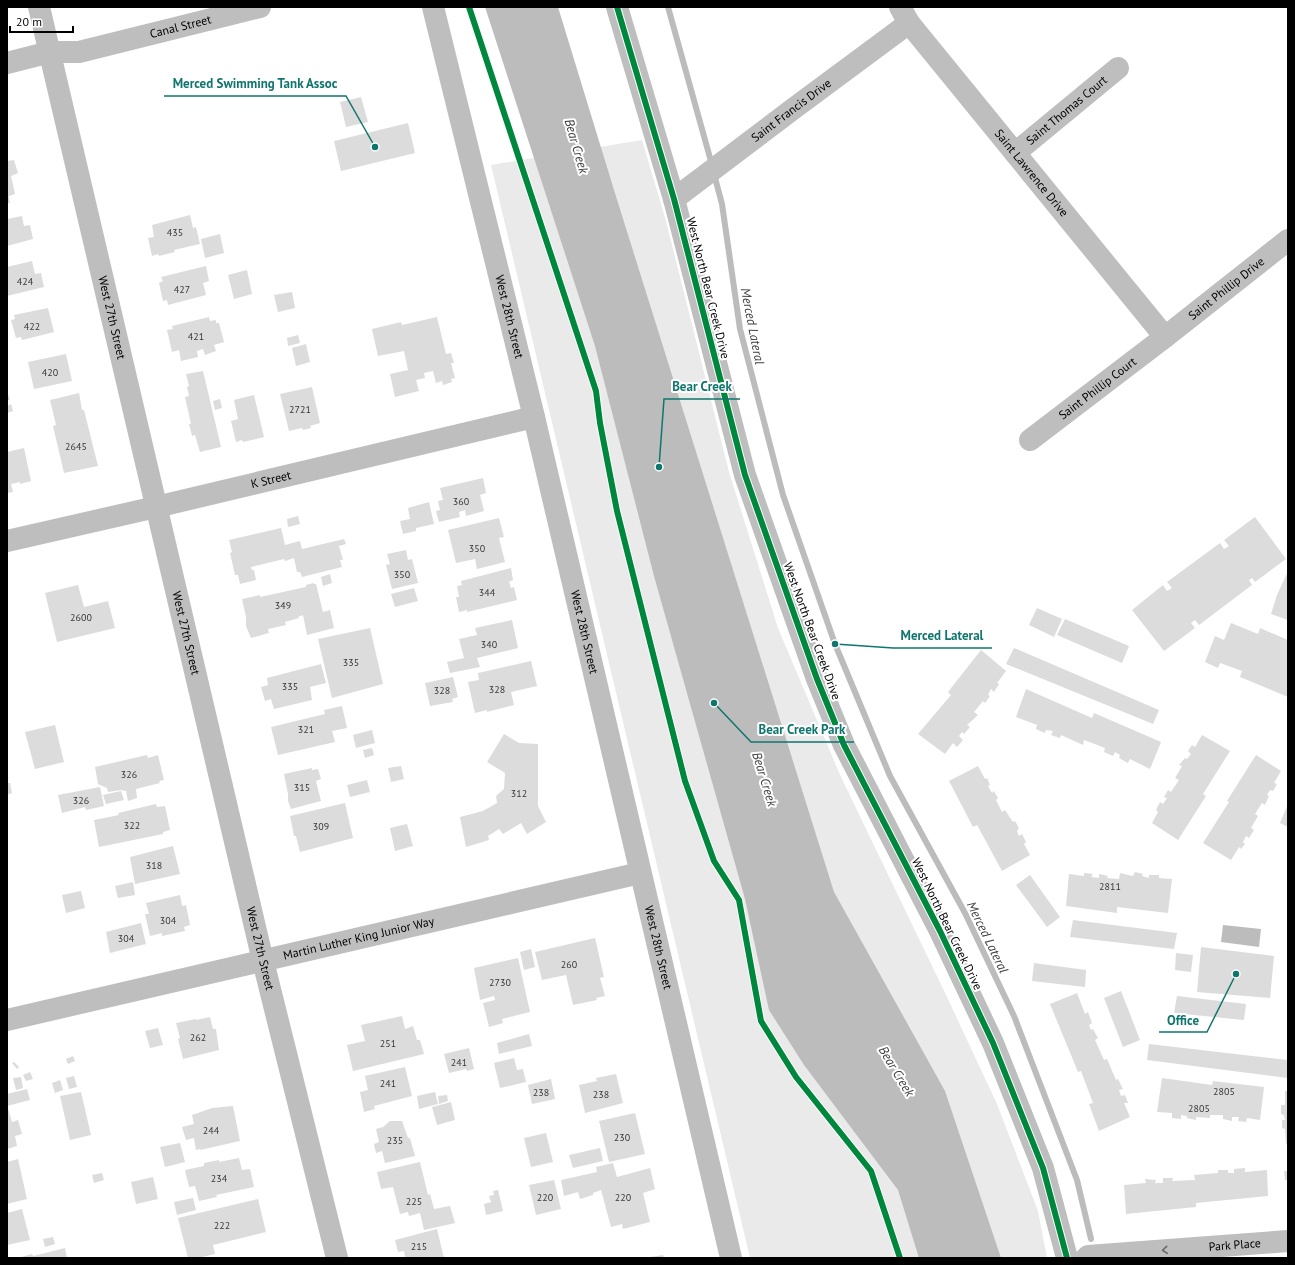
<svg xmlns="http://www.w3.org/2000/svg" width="1295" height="1265" viewBox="0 0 1295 1265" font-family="'PT Sans',sans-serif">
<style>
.green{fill:#eaeaea}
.water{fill:#bcbcbc}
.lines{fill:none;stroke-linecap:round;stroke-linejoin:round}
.stream{stroke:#bcbcbc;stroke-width:6}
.building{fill:#dcdcdc}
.minor{stroke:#bebebe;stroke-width:22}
.cycleway-casing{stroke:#fff;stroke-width:8}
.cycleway{stroke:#00873e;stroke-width:6}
.oneway{stroke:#686868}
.labels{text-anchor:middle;stroke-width:4;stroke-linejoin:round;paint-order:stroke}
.number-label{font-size:10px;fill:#373737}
.street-label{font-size:12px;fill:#000;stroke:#fff}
.water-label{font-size:13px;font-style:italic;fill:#404040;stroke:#fff}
.leader{fill:none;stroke:#0f766e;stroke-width:1.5}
.callout-dot{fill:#0f766e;stroke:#fff;stroke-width:1.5}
.callout-label{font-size:13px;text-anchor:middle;font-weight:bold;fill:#0f766e;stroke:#fff;stroke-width:4;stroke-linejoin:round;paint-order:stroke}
</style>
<rect width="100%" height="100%" fill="#fff"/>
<path class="green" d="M642,140L666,221L729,472L778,628L841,777L947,997L997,1104L1038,1211L1047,1258H750L491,165Z"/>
<g class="water">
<path d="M485,7H558L614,190L834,892L945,1091L1001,1258H919L898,1190L804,1065L769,1010L745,899L654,576L595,346Z"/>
<path d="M1223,925L1261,929L1259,947L1221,942Z"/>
</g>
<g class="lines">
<g class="stream">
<path d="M668,7L712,165"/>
<path d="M714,174L722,204L740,329L783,495L835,644L890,776L965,913L1014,1016L1077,1180L1091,1239"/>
</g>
</g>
<g class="building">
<path d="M361,97L368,122L346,127L340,102Z"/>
<path d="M408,123L415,153L341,171L334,141Z"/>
<path d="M14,160L18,173L11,176L15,194L9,196L10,203H7V161Z"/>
<path d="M190,215L193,228L196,227L200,244L174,250L175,252L159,256L158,254L152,256L148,238L154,237L152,225Z"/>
<path d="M22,216L24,226L30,225L33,239L7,246V219Z"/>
<path d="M220,234L224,253L205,258L201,239Z"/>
<path d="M32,261L35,274L41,273L44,287L7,296V267Z"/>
<path d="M206,266L209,281L203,283L206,295L168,305L167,300L163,301L159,283L163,281L161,277Z"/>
<path d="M247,270L252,294L234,299L228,275Z"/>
<path d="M292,292L295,308L278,312L274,295Z"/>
<path d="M48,308L54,332L22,340L21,337L16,338L11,320L15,319L14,315Z"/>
<path d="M209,317L210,321L216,320V323H219L224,342L214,345L216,351L205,355L203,349L197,351L198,357L181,361L179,350L172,352L167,330L173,329L172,326Z"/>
<path d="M437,317L446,354L451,353L454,363H451L455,378L451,379L452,382L443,385L442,381L436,383L433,371L424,373L425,378L416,380L419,391L395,397L390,374L408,370L404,351L378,356L372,329L401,322L402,325Z"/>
<path d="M298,335L300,343L288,346L287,338Z"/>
<path d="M306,344L310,362L296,366L292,348Z"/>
<path d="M66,354L72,381L34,389L28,362Z"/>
<path d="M203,371L221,447L200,452L195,435L192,436L189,424H191L185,397L189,396L187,387L189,386L186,374Z"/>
<path d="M312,387L320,423L310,426L311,428L303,430L302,428L289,431L280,394Z"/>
<path d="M7,391L10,400H7Z"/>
<path d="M79,393L82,410H84L98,466L64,473L53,426L56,425L50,400Z"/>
<path d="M254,395L264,437L243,442L242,440L236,442L231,421L238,419L234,400Z"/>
<path d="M220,399L222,408L215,410L213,401Z"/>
<path d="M11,404L13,411L7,413V406Z"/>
<path d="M24,448L31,481L20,484V482L11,484L13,492L7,493V452Z"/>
<path d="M483,478L486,493L480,495L484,511L466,516L465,510L459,512L460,517L439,522L436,511L440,510L438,501L443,500L440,488Z"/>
<path d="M429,502L434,524L416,528V531L403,534L400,521L410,519L408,508Z"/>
<path d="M298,516L300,524L288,527L287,519Z"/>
<path d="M1255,517L1286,559L1255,582L1252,578L1249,580L1252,585L1199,625L1195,620L1191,623L1195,628L1164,651L1132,610L1163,585L1167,591L1172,588L1167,582L1220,543L1224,549L1229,546L1224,540Z"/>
<path d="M499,518L504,537L499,538L505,562L477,569L475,559L456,563L448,530Z"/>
<path d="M281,528L285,545L300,541L302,549L344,539L346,544L339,546L343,560H340L342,567L302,577L300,572H297L294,558L285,561L284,559L251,567L252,570H254L256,580L240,584L238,575H235L230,553L232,552L229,540Z"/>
<path d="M406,550L408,560L412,559L418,583L392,589L386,565L390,564L387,554Z"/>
<path d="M511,568L513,580L509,582L511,588L514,587L517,600L467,612V610L459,612L456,597H459L457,586L462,585L461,581Z"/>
<path d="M1288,571V620L1271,614L1277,595Z"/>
<path d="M330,574L332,583L323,586L321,577Z"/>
<path d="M313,583L314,584H316L323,612L330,610L334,628L307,635L303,615L298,617L299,618L285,622L286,625L268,629L269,633L251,638L246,626V617L242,599L260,595V597L306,587V585Z"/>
<path d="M78,585L84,607L108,601L115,628L57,642L45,593Z"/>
<path d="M414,588L418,601L395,607L391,594Z"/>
<path d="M1037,608L1062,619L1054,637L1029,625Z"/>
<path d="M1065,619L1129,646L1122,663L1057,635Z"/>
<path d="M512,620L518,648L477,658L480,667L450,673L447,662L464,658L459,639L477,635L475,628Z"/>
<path d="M1231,623L1258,634L1260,628L1288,640V697L1240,677L1242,671L1220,663L1218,668L1205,662L1215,636L1224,640Z"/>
<path d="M370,628L383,684L332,698L318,639Z"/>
<path d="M1014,648L1159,710L1153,724L1006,664Z"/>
<path d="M981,650L1006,671L997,683L999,684L994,692L991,689L988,695L990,696L985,703L983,701L974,712L978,715L967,725L970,727L964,734L962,732L959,736L963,740L957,747L953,743L945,754L918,734L951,695L948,692Z"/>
<path d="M531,661L537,686L511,692L514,705L487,712V710L475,713L468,682L479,680L478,673Z"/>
<path d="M321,664L326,683L310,687L312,700L274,709L271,699L265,701L261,687L268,685L267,678Z"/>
<path d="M453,677L458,697L452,699L453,702L430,706L425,683Z"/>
<path d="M1026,689L1092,718L1094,713L1161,742L1150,769L1130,759L1128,763L1119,758L1120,755L1115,752L1113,756L1104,752L1105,748L1084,740L1083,745L1061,735L1060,738L1051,735L1053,731L1046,730L1045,733L1036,729L1037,725L1016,717Z"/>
<path d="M342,706L347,728L332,731L335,742L278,755L271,727L325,714L324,710Z"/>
<path d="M55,725L64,762L35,769L25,732Z"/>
<path d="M372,730L375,743L356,748L353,735Z"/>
<path d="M504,734L519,743L538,744V806L546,822L527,834L521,823L503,834L499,829L488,836L489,840L466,847L460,817L483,811L497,803L496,796L504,789L505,773L487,762Z"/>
<path d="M1202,735L1230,751L1203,794L1206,796L1178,840L1152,823L1158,812L1156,810L1160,802L1163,804L1167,798L1164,797L1168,790L1171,792L1179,780L1175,778L1182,766L1179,765L1185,758L1187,759L1191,754L1188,751L1192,745L1195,747Z"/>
<path d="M372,748L374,755L365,758L363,750Z"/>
<path d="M147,755L148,758L158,755L164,780L159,781L160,783L136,789L137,798L128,801L126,791L121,790L108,792L107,788L98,784L95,767Z"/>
<path d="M1256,755L1281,771L1274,783L1277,784L1273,791L1270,790L1267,795L1269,796L1265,805L1262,803L1255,814L1258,816L1251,828L1254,830L1249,838L1246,836L1243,842L1245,844L1241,849L1239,847L1231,860L1203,843L1229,802L1227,801Z"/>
<path d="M401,766L404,779L391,782L388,768Z"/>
<path d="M978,766L985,779L987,778L990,785L988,786L992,793L994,791L998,798L996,800L1002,812L1005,810L1013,822L1015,821L1019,828L1017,831L1019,836L1022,834L1026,842L1024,844L1030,855L1002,871L977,825L973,827L949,781Z"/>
<path d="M312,768V770L318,769L321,779L316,781L321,801L291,809L288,801V794L284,774Z"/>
<path d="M367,780L370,792L350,797L347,785Z"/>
<path d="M7,783H10L12,793L7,795Z"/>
<path d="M100,787L104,806L86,810L85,807L62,813L58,795Z"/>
<path d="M121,791L124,800L106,804L103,795Z"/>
<path d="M345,803L353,838L300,852L296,836H294L290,816Z"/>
<path d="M156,804L157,807L165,806L170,830L163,832V834L99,847L94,820L119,815L118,813Z"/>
<path d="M1288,804V827L1280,823Z"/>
<path d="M407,824L413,846L395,851L390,828Z"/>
<path d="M173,846L180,874L135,884L130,857Z"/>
<path d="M1135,872L1143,874L1142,876L1149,878V875H1159V878L1172,879L1168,913L1117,907V913L1066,906L1069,874L1084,876V873L1093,874L1091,877L1099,878V874L1108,876L1107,878L1119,879L1120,873L1133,876Z"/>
<path d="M1030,875L1060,917L1047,927L1016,885Z"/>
<path d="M133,882L135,895L118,898L115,886Z"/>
<path d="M81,891L85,908L66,913L62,895Z"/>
<path d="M180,895L182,906L186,905L190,925L184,927L185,931L162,936V933L150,936L145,914H149L146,903Z"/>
<path d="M1073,920L1177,933L1174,949L1070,937Z"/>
<path d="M141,923L146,944L110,953L106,932Z"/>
<path d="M595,938L604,977L600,978L605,996L596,998L597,1000L573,1005L566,975L542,980L535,952Z"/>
<path d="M1201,947L1274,956L1270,998L1197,992Z"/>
<path d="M531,949L535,967L524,970L520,952Z"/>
<path d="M1176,953L1193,955L1191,972L1175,970Z"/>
<path d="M518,958L530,1012L502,1019L503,1023L489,1027L483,1003L495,1000L494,996L480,1000L474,968Z"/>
<path d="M1034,963L1086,970L1085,987L1032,981Z"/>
<path d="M1121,991L1140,1040L1123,1047L1104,998Z"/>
<path d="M1077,993L1085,1014L1088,1012L1092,1023L1089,1025L1091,1030L1093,1029L1098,1038L1095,1040L1104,1060L1107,1059L1116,1080L1118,1079L1123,1089L1119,1090L1121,1096L1125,1095L1128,1103H1124L1130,1117L1099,1131L1089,1104L1093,1103L1081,1071L1078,1072L1050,1004Z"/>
<path d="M1177,996L1246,1004L1244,1020L1174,1013Z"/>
<path d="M402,1016L405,1029L413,1026L417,1040H420L424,1054L353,1071L347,1045L365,1041L361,1025Z"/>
<path d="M210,1017L213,1029H216L219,1050L183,1059L178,1039L180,1038L176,1023L196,1019V1020Z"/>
<path d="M158,1028L163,1045L150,1048L145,1031Z"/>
<path d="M529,1034L532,1046L499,1054L497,1043Z"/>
<path d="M1149,1044L1288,1060V1078L1147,1060Z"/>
<path d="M469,1048L474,1069L467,1071L466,1069L449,1073L444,1054Z"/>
<path d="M73,1056L75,1061L68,1064L66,1059Z"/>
<path d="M514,1058L517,1070L523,1069L526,1082L500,1088L494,1063Z"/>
<path d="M14,1062L19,1067L17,1069L12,1063Z"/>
<path d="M405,1067L412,1096L374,1106L375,1109L364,1112L360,1092L368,1090L365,1076Z"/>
<path d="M30,1072L33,1079L26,1081L23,1075Z"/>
<path d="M616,1074L623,1103L585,1113L579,1085L597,1081L596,1078Z"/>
<path d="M74,1076L77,1087L69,1089L66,1078Z"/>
<path d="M21,1077L23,1088L16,1090L13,1078Z"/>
<path d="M1162,1078L1212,1085L1213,1081L1264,1087L1260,1120L1247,1118L1246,1122L1238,1121L1239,1117H1232V1121L1223,1119V1115H1210V1118L1196,1117V1120L1187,1118V1116L1181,1115V1119L1172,1118V1113L1157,1112Z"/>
<path d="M551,1079L555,1099L532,1104L528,1085Z"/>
<path d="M60,1080L63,1090L55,1093L52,1083Z"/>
<path d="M27,1089L30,1100L7,1106V1094Z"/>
<path d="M1285,1091H1288V1145L1286,1144L1285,1129L1282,1128V1120H1285L1284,1115L1281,1114V1105H1285Z"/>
<path d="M81,1092L91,1135L70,1140L60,1096Z"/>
<path d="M435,1092L438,1104L419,1109L417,1096Z"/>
<path d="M447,1095L448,1101L439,1104L438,1096Z"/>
<path d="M451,1102L455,1120L437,1125L432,1107Z"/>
<path d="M233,1106L240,1141L200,1150V1149L196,1150L194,1138L186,1140L182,1127L194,1124L192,1115L212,1108Z"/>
<path d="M8,1108L12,1122L18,1120L22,1134L15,1136L17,1146L7,1149V1109Z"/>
<path d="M635,1113L645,1154L609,1162L599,1121Z"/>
<path d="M390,1121H402L408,1138H410L415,1156L385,1163L382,1151L376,1153L374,1144L379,1142L376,1129L383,1127Z"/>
<path d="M546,1133L553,1162L531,1167L524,1138Z"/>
<path d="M180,1143L185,1162L165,1167L160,1147Z"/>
<path d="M600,1148L603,1161L573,1168L569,1155Z"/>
<path d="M239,1158L242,1170L250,1169L254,1187L216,1195L217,1197L199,1201L195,1186L189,1187L185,1170L204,1166V1163L219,1160V1162Z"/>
<path d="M18,1159L27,1199L7,1204V1162Z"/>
<path d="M420,1162L428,1195L430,1194L434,1209L450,1206L455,1223L424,1230L420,1213L409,1216L408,1212L400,1214L393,1187L381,1189L377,1172Z"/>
<path d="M613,1163L617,1177L650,1168L655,1189L643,1193L650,1222L623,1229L622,1224L611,1227L601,1190L593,1193V1195L580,1199L578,1192L564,1196L561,1180L597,1172L596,1167Z"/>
<path d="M1245,1168V1172L1267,1170L1268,1196L1196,1203V1207L1126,1214L1124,1185L1146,1183L1145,1179L1156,1180L1155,1183H1163V1178H1173L1172,1181L1195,1180L1194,1175L1218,1173V1170H1228V1173H1234V1169Z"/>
<path d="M1284,1171H1288V1180H1285Z"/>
<path d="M102,1173L104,1180L94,1183L92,1175Z"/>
<path d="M153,1177L158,1199L136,1204L131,1182Z"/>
<path d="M554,1180L561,1209L536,1215L529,1185Z"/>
<path d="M498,1190L503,1211L486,1215L484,1204L491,1202L489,1196L494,1195L493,1191Z"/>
<path d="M193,1198L196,1210L177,1215L174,1202Z"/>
<path d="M258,1199L266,1232L213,1245L215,1254L198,1258H188L178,1218Z"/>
<path d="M22,1209L30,1240L7,1245V1213Z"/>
<path d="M437,1229L444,1258H405L404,1251L398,1252L395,1240Z"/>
<path d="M53,1237L55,1244L45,1247L43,1239Z"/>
<path d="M65,1248L67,1258H18L32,1254L33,1256Z"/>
<path d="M663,1255L664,1258H650V1257Z"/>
</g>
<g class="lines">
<g class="minor">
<path id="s1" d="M39,7L263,961L337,1258"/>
<path id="s2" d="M433,7L534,417L731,1258"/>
<path d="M617,7L674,199L745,475L817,679L844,745L940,931L993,1043L1043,1168L1067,1258"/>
<path id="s3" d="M900,7L909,23L1165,337"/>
<path id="s4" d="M7,63L50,52H79L260,7"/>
<path id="s5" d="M1015,153L1118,68"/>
<path id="s6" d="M674,199L793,109L909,23"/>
<path id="s7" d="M1030,440L1165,337L1288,240"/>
<path id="s8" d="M7,541L156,507L534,417"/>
<path id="s9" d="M7,1020L640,873"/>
<path id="s10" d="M1086,1258L1088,1256L1288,1241"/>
</g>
<defs>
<g id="cycleway">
<path d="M469,7L596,391L600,423L617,511L685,781L714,861L739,900L761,1021L796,1077L871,1171L900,1258"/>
<path d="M617,7L674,199L745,475L817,679L844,745L940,931L993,1043L1043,1168L1067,1258"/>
</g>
</defs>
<use href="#cycleway" class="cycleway-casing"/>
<use href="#cycleway" class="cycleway"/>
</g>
<defs><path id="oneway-chevron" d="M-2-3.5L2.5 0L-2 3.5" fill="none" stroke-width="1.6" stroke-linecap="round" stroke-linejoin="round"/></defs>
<use class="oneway" href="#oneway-chevron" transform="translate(1165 1250) rotate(175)"/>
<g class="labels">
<g class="number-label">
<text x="175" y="236">435</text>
<text x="25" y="285">424</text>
<text x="182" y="293">427</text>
<text x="32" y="330">422</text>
<text x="196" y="340">421</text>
<text x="50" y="376">420</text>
<text x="300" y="413">2721</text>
<text x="76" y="450">2645</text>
<text x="461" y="505">360</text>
<text x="477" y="552">350</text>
<text x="402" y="578">350</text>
<text x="487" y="596">344</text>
<text x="283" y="609">349</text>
<text x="81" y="621">2600</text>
<text x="489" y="648">340</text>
<text x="351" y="666">335</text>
<text x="290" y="690">335</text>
<text x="497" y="693">328</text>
<text x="442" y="694">328</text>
<text x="306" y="733">321</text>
<text x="129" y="778">326</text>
<text x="302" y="791">315</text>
<text x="519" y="797">312</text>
<text x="81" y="804">326</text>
<text x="132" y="829">322</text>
<text x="321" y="830">309</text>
<text x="154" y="869">318</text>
<text x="1110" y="890">2811</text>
<text x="168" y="924">304</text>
<text x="126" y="942">304</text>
<text x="569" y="968">260</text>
<text x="500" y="986">2730</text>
<text x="198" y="1041">262</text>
<text x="388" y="1047">251</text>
<text x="459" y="1066">241</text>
<text x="388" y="1087">241</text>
<text x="1224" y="1095">2805</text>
<text x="541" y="1096">238</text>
<text x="601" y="1098">238</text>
<text x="1199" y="1112">2805</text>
<text x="211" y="1134">244</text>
<text x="622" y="1141">230</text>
<text x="395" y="1144">235</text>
<text x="219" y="1182">234</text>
<text x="545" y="1201">220</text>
<text x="623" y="1201">220</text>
<text x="414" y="1205">225</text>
<text x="222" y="1229">222</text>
<text x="419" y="1250">215</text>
</g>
<g class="street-label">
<text dy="4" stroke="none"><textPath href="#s4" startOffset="178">Canal Street</textPath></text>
<text dy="4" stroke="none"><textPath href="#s6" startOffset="147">Saint Francis Drive</textPath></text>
<text dy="4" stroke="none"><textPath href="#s5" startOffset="67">Saint Thomas Court</textPath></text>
<text dy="4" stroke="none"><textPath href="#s3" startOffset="212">Saint Lawrence Drive</textPath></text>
<text transform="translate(708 288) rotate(76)" y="4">West North Bear Creek Drive</text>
<text dy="4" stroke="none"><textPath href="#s7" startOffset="248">Saint Phillip Drive</textPath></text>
<text dy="4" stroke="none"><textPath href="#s2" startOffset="319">West 28th Street</textPath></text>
<text dy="4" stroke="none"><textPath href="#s1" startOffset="319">West 27th Street</textPath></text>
<text dy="4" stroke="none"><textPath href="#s7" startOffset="85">Saint Phillip Court</textPath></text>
<text dy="4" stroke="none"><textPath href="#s8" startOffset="271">K Street</textPath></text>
<text transform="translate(812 631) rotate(70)" y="4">West North Bear Creek Drive</text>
<text dy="4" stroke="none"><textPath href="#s2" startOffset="643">West 28th Street</textPath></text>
<text dy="4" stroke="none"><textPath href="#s1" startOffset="643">West 27th Street</textPath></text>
<text transform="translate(947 924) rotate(64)" y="4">West North Bear Creek Drive</text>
<text dy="4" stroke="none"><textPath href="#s9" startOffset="361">Martin Luther King Junior Way</textPath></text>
<text dy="4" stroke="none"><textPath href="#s2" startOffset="967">West 28th Street</textPath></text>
<text dy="4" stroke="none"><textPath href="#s1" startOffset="967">West 27th Street</textPath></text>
<text dy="4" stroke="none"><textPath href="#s10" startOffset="150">Park Place</textPath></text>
</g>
<g class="water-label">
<text transform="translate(577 146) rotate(74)" y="5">Bear Creek</text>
<text transform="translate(753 326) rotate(79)" y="5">Merced Lateral</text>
<text transform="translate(765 779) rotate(73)" y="5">Bear Creek</text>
<text transform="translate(988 937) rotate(64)" y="5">Merced Lateral</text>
<text transform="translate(897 1071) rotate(59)" y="5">Bear Creek</text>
</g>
</g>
<path class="leader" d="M375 147L346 96H164M659 467L664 399H740M835 644L893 648H992M714 703L751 742H854M1236 974L1207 1032H1159"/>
<g class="callout-dot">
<circle cx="375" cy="147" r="4"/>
<circle cx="659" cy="467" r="4"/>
<circle cx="835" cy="644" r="4"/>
<circle cx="714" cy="703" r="4"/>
<circle cx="1236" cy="974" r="4"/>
</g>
<g class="callout-label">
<text x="255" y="88">Merced Swimming Tank Assoc</text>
<text x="702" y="391">Bear Creek</text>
<text x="942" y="640">Merced Lateral</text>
<text x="802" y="734">Bear Creek Park</text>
<text x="1183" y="1025">Office</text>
</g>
<rect width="1295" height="1265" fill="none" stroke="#000000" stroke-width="16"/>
<path d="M10 26v6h63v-6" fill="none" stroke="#000000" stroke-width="2"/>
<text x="16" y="26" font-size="12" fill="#000000" stroke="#ffffff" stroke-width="3" paint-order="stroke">20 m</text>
</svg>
